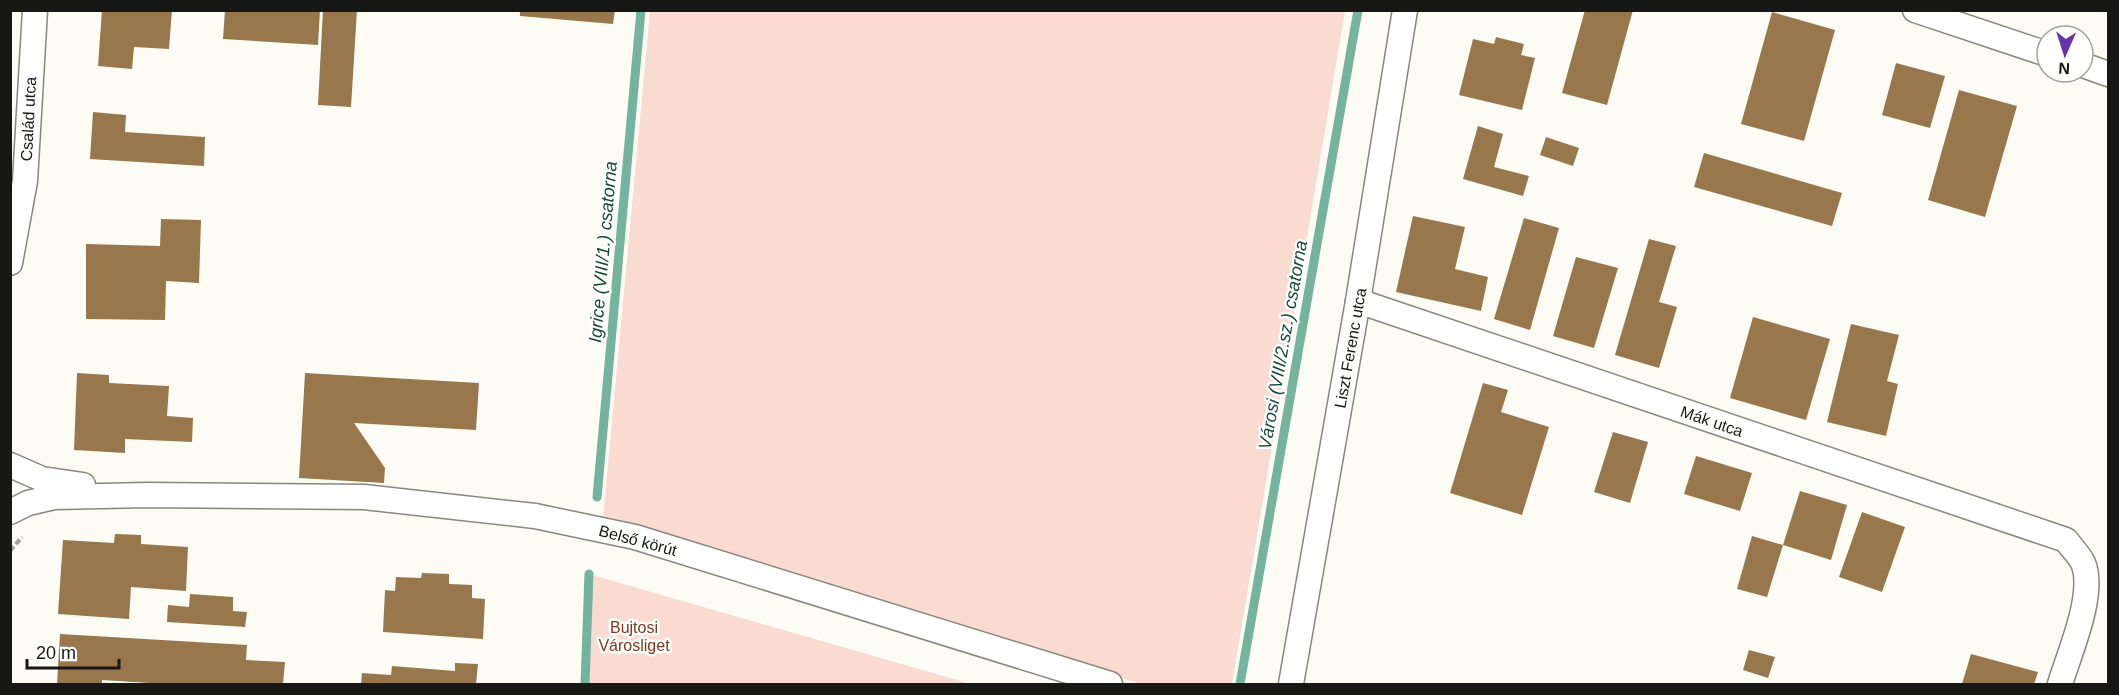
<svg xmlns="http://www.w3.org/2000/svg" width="2119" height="695" viewBox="0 0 2119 695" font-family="Helvetica,sans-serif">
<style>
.green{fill:#fadbd1}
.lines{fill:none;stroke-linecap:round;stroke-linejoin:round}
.stream{stroke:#74b39e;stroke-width:9}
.building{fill:#99774d}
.minor-casing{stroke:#878780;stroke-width:27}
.path{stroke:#a2a29d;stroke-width:4;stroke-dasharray:6 3;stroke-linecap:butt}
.minor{stroke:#fff;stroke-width:24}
.labels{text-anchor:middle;stroke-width:5;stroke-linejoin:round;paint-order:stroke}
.street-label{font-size:16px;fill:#171715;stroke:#fffffe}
.park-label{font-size:16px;fill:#7d3822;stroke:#fffffe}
.water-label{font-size:18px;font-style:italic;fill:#134839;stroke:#fffffe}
</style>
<rect width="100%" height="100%" fill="#fcfcf5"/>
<g class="green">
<path d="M650,11H1345L1232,684H1141L603,518Z"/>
<path d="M589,574L971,684H584Z"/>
</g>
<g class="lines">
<g class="stream">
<path d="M597,497L641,10"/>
<path d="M585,684L589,574"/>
<path d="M1240,684L1358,10"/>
</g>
</g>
<g class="building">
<path d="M102,10H172L169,49L134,47L132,69L98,66Z"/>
<path d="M225,10H320L318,45L223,39Z"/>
<path d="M323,10H357L351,107L318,105Z"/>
<path d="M520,10H615L613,24L520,16Z"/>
<path d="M1585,10H1633L1607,105L1562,93Z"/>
<path d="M1772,12L1835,30L1804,141L1741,124Z"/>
<path d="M1496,37L1524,44L1521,55L1535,58L1522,110L1459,95L1473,39L1494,44Z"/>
<path d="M1896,63L1945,76L1930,128L1882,115Z"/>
<path d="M1959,90L2017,106L1985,217L1928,200Z"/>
<path d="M93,112L126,115L125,132L205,137L204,166L90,159Z"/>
<path d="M1478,126L1503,134L1494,167L1529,176L1523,196L1463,179Z"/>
<path d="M1546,137L1579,148L1573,166L1540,155Z"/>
<path d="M1704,153L1842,193L1832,226L1694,187Z"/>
<path d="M1413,216L1465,227L1455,269L1488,277L1481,311L1396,292Z"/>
<path d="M1524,218L1559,228L1530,330L1494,319Z"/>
<path d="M161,219L201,220L199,283L166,281L165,320L86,319V244L160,246Z"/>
<path d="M1649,239L1676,246L1659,302L1677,307L1659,368L1615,355Z"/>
<path d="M1576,257L1618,268L1594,348L1553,336Z"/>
<path d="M1753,317L1830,339L1806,420L1730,398Z"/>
<path d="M1851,324L1899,335L1887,381L1898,384L1886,436L1827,422Z"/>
<path d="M77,373L109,375V383L169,386L167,416L193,418L192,442L125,439V453L74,450Z"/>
<path d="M305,373L479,383L476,430L354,423L385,468L384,483L299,478Z"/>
<path d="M1483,383L1508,390L1501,412L1549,427L1522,515L1450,493Z"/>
<path d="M1613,432L1648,442L1630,503L1594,492Z"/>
<path d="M1696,456L1752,473L1740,511L1684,494Z"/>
<path d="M1800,491L1847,505L1831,560L1783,545Z"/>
<path d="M1862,512L1905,527L1882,592L1839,577Z"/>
<path d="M115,534L141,535V544L188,547L186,591L131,587L129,619L58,614L63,540L114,543Z"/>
<path d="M1752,536L1783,545L1767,597L1737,589Z"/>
<path d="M422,573L449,574V584L472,585V598L485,599L483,639L383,632L385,590L395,591L396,577L421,578Z"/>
<path d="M190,594L233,597V611L247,612L245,627L167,622L168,605L189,607Z"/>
<path d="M60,634L247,645L246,660L285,662L283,684H165L102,680V684H57Z"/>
<path d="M1749,650L1775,657L1768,678L1743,670Z"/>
<path d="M1971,654L2038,672L2034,684H1962Z"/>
<path d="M455,663L478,664L476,684H361L362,673L391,675L392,666L455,671Z"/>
</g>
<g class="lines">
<defs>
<g id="minor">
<path d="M1915,10L2047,54"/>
<path d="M2083,65L2108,74"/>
<path d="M10,263L25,181L35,10"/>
<path d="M1358,301L2066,540C2071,547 2079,555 2083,563C2096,593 2069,654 2060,684"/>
<path d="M10,465L42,479L83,485"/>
<path d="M10,512L28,503L54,497L148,495L364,497L535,516L635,537L1110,684"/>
<path d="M1291,684L1358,301L1405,10"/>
</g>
</defs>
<use href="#minor" class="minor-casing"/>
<path class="path" d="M10,551L22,537"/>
<use href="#minor" class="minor"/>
</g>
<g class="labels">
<g class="street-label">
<text transform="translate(28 119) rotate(-87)" y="6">Család utca</text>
<text transform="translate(1350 348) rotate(-80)" y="6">Liszt Ferenc utca</text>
<text transform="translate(1712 421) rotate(19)" y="6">Mák utca</text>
<text transform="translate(638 540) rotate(15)" y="6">Belső körút</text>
</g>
<g class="park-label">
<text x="634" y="633">Bujtosi<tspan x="634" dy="18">Városliget</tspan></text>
</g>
<g class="water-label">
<text transform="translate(603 252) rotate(-85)" y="6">Igrice (VIII/1.) csatorna</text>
<text transform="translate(1283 345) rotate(-80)" y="6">Városi (VIII/2.sz.) csatorna</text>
</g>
</g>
<rect width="2119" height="695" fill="none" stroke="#171715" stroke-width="24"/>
<g transform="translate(2065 54) rotate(183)"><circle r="28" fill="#fffffe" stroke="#a2a2a1" stroke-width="1.5"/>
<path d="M0-4.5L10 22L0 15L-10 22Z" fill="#6632a9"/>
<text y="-9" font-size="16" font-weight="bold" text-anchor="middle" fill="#171715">N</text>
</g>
<path d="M27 659v9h92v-9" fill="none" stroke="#171715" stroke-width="3"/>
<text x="36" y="659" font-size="18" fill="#171715" stroke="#fffffe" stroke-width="4.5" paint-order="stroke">20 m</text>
</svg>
